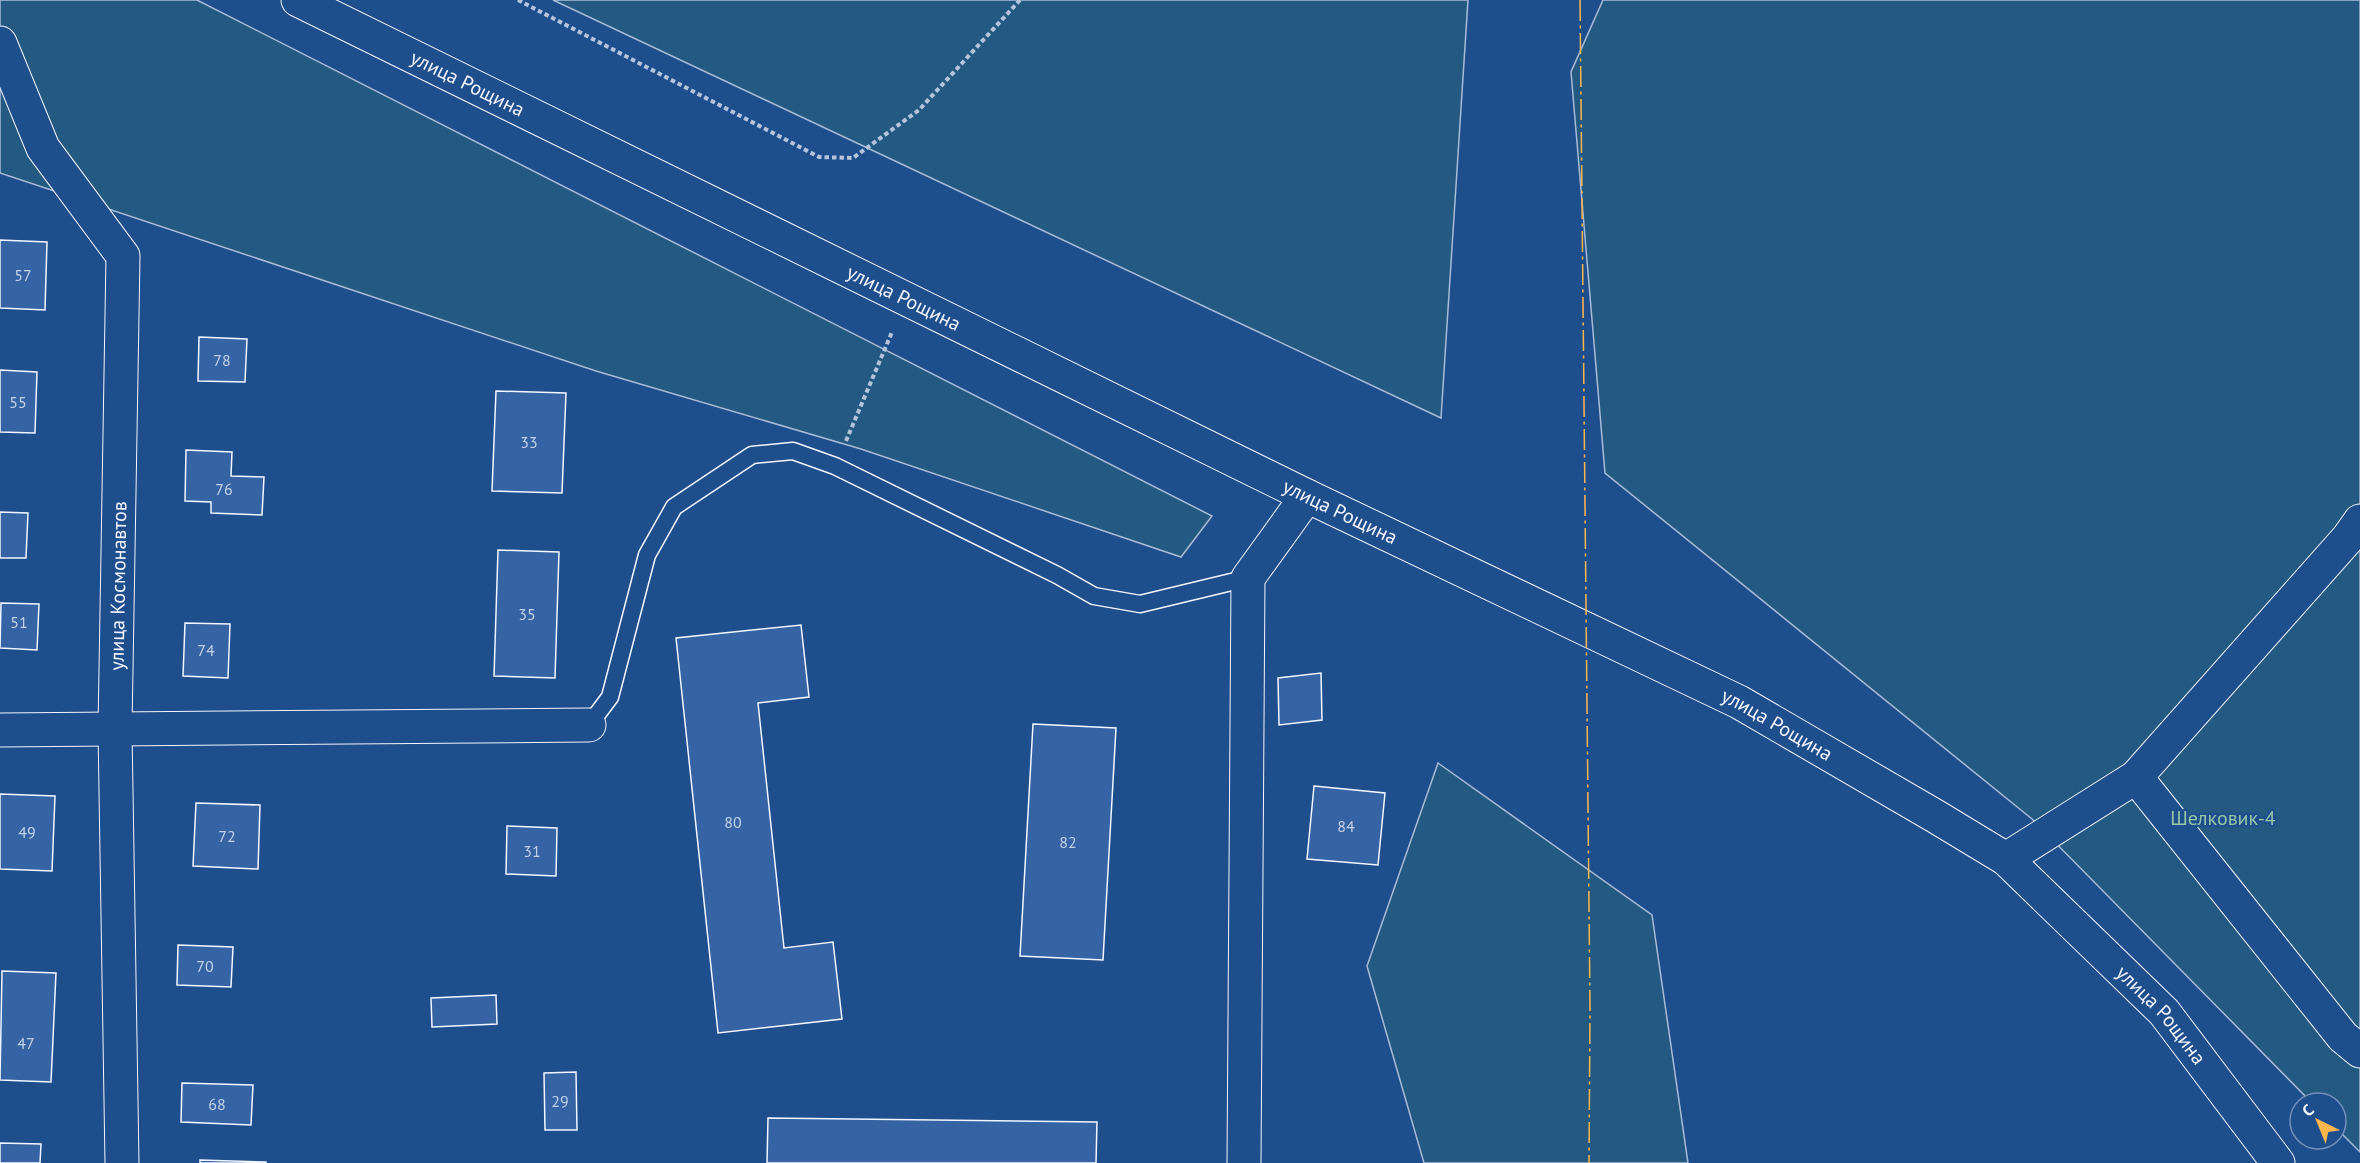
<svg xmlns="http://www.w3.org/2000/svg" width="2360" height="1163" viewBox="0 0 2360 1163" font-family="'PT Sans',sans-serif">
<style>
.green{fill:#245a82;stroke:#a8bbd7;stroke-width:1.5}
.building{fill:#3563a3;stroke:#f2f6ff;stroke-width:1.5}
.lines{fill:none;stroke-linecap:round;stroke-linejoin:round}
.lane-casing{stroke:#f2f6ff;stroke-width:19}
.street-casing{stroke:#f2f6ff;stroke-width:35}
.secondary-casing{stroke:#f2f6ff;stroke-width:35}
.path{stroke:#b3c4dc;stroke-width:4;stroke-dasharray:4.5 3;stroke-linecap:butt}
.lane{stroke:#1f4e8c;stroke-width:16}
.street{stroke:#1f4e8c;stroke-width:33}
.secondary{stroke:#1f4e8c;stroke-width:33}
.power{stroke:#ffb74d;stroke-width:1.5;stroke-dasharray:21 4.5 3 4.5;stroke-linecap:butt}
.labels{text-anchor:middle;stroke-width:4.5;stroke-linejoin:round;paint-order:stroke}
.number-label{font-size:16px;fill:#c3d1e8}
.street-label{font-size:20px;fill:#f2f6ff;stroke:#1f4e8c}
.park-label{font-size:20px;fill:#97c8a6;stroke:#1f4e8c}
</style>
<rect width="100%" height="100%" fill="#1f4e8c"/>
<g class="green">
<path d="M0,0H197L1212,516L1181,557L861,449L596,371L0,173Z"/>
<path d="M553,0H1468L1441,418Z"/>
<path d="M1603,0H2360V1152L2336,1128V1103H2312L2032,819L1605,473L1571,72Z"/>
<path d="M1438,763L1652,915L1688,1163H1424L1367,966Z"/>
</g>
<g class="building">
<path d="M0,240L47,242L45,310L0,308Z"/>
<path d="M199,337L247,339L245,382L198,381Z"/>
<path d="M0,370L37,372L35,433L0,432Z"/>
<path d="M496,391L566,393L562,493L492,491Z"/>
<path d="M186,450L232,452L231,476L264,477L262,515L211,513V502L185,501Z"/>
<path d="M0,512L28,513L26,558H0Z"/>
<path d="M498,550L559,552L555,678L494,676Z"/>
<path d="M1,603L39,604L37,650L0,648Z"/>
<path d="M185,623L230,624L228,678L183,676Z"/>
<path d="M801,625L809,697L758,703L784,948L833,942L842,1019L718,1033L676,638Z"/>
<path d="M1321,673L1322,720L1279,725L1278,678Z"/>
<path d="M1033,724L1116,728L1103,960L1020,956Z"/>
<path d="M1314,786L1385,793L1378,865L1307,859Z"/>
<path d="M0,794L55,796L52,871L0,869Z"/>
<path d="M196,803L260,805L258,869L193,866Z"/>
<path d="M507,826L557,828L556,876L506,874Z"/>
<path d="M178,945L233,947L231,987L177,985Z"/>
<path d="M2,971L56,973L51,1082L0,1080Z"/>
<path d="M496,995L497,1024L432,1027L431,998Z"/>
<path d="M576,1072L577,1130H545L544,1073Z"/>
<path d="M182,1083L253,1085L251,1125L181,1122Z"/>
<path d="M768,1118L1097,1122L1096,1163H767Z"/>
<path d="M0,1143L41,1144L40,1163H0Z"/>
<path d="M200,1160L266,1162V1163H200Z"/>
</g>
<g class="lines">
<defs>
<path id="lane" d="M589,725L610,697L647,555L674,507L752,455L793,451L835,466L1057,575L1094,596L1140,604L1248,578"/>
<g id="street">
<path d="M0,43L43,148L123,256L115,729L122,1163"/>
<path d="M2360,521L2348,538L2136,777L2343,1037L2360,1051"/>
<path d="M0,730L589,725"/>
<path d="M2006,859L2136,777"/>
<path d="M1244,1163L1248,578L1307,496"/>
</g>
<g id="secondary">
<path id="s1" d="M298,0L1307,496L1739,702L1935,816L2006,859L2164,1012L2278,1163"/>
</g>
</defs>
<use href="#lane" class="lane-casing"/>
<use href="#street" class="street-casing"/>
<use href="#secondary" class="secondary-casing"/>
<g class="path">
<path d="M518,0L819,157L853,158L919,110L1020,0"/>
<path d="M846,441L892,332"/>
</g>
<use href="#lane" class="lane"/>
<use href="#street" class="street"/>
<use href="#secondary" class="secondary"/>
<path class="power" d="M1580,0L1590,1008L1589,1163"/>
</g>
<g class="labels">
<g class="number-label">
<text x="23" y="281">57</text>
<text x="222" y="366">78</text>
<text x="18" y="408">55</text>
<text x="529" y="448">33</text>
<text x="224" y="495">76</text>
<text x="527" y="620">35</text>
<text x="19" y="628">51</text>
<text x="206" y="656">74</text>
<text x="733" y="828">80</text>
<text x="1346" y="832">84</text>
<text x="27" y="838">49</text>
<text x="227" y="842">72</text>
<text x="1068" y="848">82</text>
<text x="532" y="857">31</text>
<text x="205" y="972">70</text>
<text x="26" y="1049">47</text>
<text x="560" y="1107">29</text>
<text x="217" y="1110">68</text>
</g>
<g class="street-label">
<text dy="7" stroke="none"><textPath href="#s1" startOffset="189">улица Рощина</textPath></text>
<text dy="7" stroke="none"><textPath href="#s1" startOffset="675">улица Рощина</textPath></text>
<text dy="7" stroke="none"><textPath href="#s1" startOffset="1161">улица Рощина</textPath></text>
<text transform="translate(118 586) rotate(-89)" y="7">улица Космонавтов</text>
<text dy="7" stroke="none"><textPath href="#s1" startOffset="1647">улица Рощина</textPath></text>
<text dy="7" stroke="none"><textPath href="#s1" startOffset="2133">улица Рощина</textPath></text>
</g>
<g class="park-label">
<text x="2223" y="825">Шелковик-4</text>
</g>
</g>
<g transform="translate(2318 1121) rotate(317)"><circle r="28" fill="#1f4e8c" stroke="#7391ba" stroke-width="1.5"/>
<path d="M0-4.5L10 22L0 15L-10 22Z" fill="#ffb74d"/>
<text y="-9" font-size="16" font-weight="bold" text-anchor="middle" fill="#f2f6ff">С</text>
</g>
</svg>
